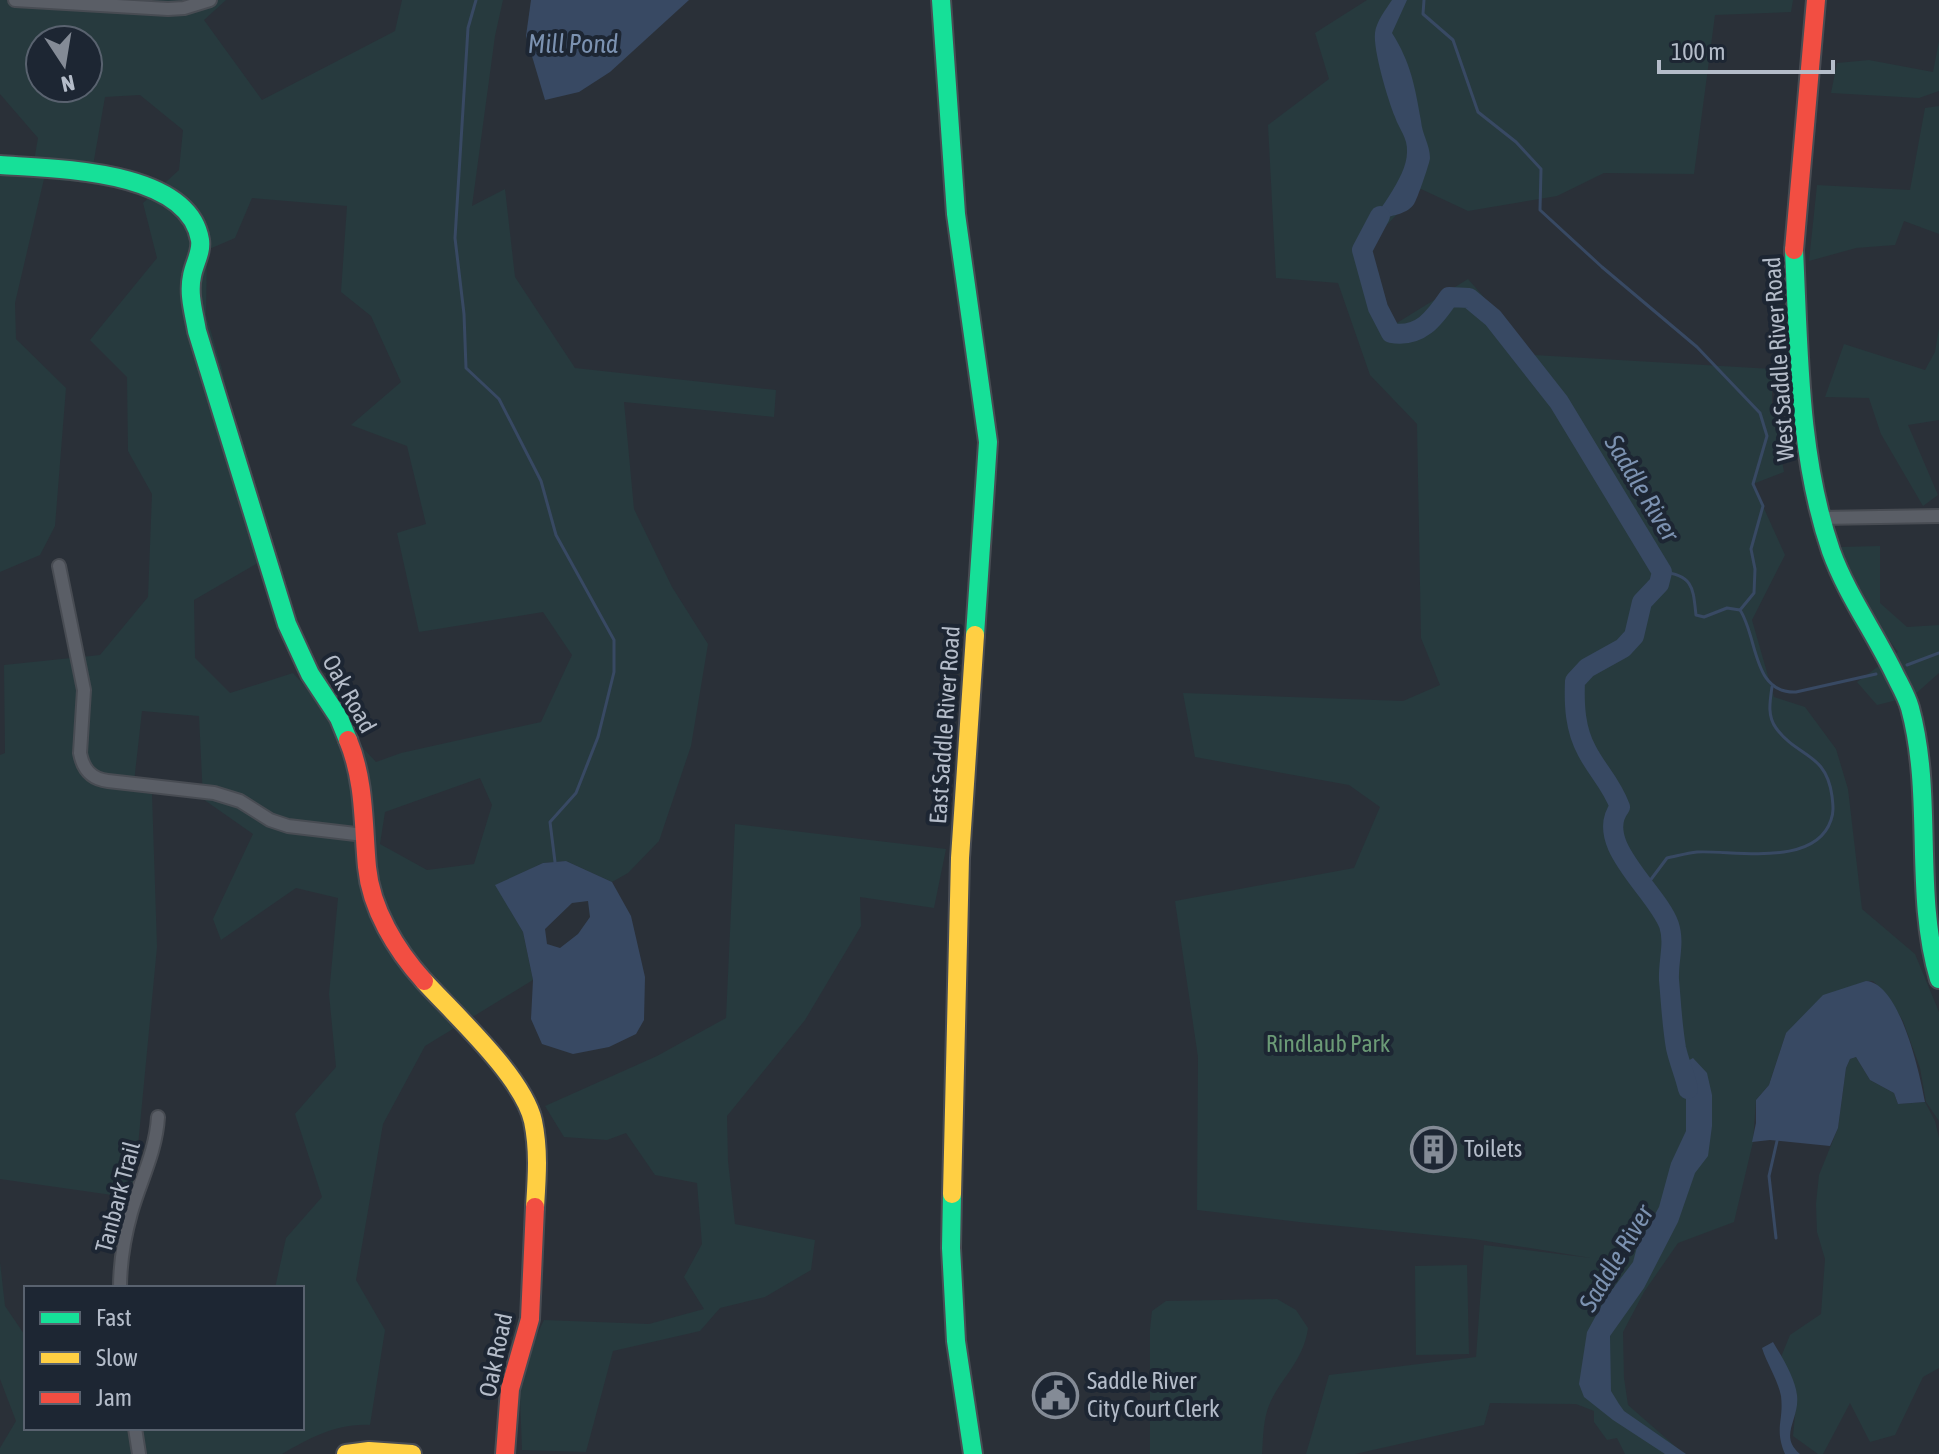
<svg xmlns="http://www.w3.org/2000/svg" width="1939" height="1454" viewBox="0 0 1939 1454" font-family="'Asap Condensed',sans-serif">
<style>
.green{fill:#273a3e;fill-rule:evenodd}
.water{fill:#384963;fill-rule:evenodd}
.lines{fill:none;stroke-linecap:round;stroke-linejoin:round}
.stream{stroke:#384963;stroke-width:3}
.river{stroke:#384963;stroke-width:20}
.street-casing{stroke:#484c53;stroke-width:16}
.fast-casing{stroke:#484c53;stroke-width:22}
.slow-casing{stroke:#484c53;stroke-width:22}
.jam-casing{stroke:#484c53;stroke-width:22}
.street{stroke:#5a5e66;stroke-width:12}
.fast{stroke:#16e098;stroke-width:18}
.slow{stroke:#ffcf43;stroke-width:18}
.jam{stroke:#f24e42;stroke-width:18}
.labels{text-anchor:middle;stroke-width:8;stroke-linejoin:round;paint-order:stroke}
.street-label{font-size:24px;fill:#b4bcc9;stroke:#1d2633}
.park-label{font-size:24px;fill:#6b9a76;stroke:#1d2633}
.poi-label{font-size:24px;fill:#b4bcc9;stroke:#1d2633;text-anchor:start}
.water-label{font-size:26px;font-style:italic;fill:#7c92b1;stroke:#1d2633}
</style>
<rect width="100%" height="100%" fill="#2a3038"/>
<g class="green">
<path d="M0,0H226L204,20L262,100L395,31L402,0H503L495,36L472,206L505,189L515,277L575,368L776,390L774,417L624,402L634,509L672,587L708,644L691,746L659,841L628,873L612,882L566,861L543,863L496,885L523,932L533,980L425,1046L383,1124L356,1280L385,1330L370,1425C337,1423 310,1438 282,1454H0V1448L16,1421L0,1379V1262L5,1306L26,1337V1428H302V1288H275L286,1238L322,1197L295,1114L336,1067L329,994L338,898L296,888L221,940L213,919L253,834L203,799L199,716L142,711L133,791L152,794L157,947L133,1198L0,1179V755L5,753L4,665L100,655L148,597L152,494L128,451L127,377L90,340L157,258L143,203L179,170L183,130L140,95L105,97L90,183L44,179L15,303L16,339L66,388L55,526L40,555L0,572V175L31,178L38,138L0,94ZM40,40H88V88H40ZM252,198L347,206L341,292L371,316L401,382L351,425L407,446L426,524L397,533L419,632L543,612L572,655L541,722L401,753L376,762L293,673L230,693L195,658L194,600L263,560L222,369L206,315L207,250L235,238ZM480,778L492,805L474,864L427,870L380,844L385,812Z"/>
<path d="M1367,0H1793L1791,12L1715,15L1694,174L1604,173L1557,196L1468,211L1421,189L1367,246L1392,326L1468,279L1534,355L1772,369V405L1784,472L1753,484L1785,555L1752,620L1774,697L1805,707L1836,749L1848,789L1862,909L1915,954L1939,1012V1121L1926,1102L1920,1068L1903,1021L1887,995L1873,981H1866L1786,1033L1769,1085L1756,1100L1753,1142L1734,1222L1678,1243L1644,1292L1623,1332L1624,1378L1628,1405L1684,1454H1625L1617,1438L1607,1440L1594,1422V1411L1576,1404L1490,1403L1484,1425L1355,1454H1306L1329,1375L1476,1357L1484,1245L1591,1258L1474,1239L1299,1222L1197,1210L1198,1057L1175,901L1354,868L1380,807L1349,785L1195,757L1183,693L1403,701L1440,685L1421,638L1417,424L1370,375L1338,283L1276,278L1268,125L1329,79L1315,33Z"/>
<path d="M1939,41V91L1919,98L1831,93L1837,63L1869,60L1933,72Z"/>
<path d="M1939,106V234L1904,221L1895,245L1856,248L1809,261L1817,185L1910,190L1925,108Z"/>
<path d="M1939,328V420L1908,425L1938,495L1923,506L1881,434L1869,398L1825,397L1844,344L1925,370L1935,352Z"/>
<path d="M1880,546V603L1907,627L1939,625V673L1913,696L1877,705L1857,682L1898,652C1872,617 1856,587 1840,547Z"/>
<path d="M735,824L946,849L934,908L860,897L861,926L805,1020L727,1116L728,1161L735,1224L815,1240L811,1270L765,1297L720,1308L700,1331L613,1351L586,1452L522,1450L519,1371L544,1320L649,1324L704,1309L684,1277L702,1244L697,1183L655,1175L626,1133L607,1140L564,1137L545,1106L657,1056L726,1018Z"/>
<path d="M1856,1057L1870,1080L1894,1093L1898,1104L1925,1102L1935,1121L1939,1138V1368L1923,1377L1895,1435L1870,1442L1850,1403L1823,1454H1818L1793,1436L1797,1395L1781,1357L1790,1335L1821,1314L1825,1259L1817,1232L1816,1204L1819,1175L1838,1128L1846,1068L1850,1059Z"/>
<path d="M1467,1265L1469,1354L1416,1355L1415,1266Z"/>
<path d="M1277,1299L1296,1310L1308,1328C1303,1366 1274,1382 1266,1415C1263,1427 1263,1442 1262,1454H1150V1329L1152,1311L1166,1301Z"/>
</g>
<g class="water">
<path d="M531,0H689L610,72L579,92L545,100L526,36Z"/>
<path d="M1392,0H1407L1392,33C1411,63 1415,87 1421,121C1422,134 1430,145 1430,158C1430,162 1417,200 1414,204C1400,223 1373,207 1375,242L1362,239C1374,214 1407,179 1407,152C1408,138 1399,129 1395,117C1388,100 1373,50 1375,33C1376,22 1386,9 1392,0Z"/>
<path d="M566,861L612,882L631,916L645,977L644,1020L636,1034L609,1047L573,1054L542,1044L531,1019L533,980L523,932L495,885L543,863ZM588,901L590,917L578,934L560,948L547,944L545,929L572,903Z"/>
<path d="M1866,981C1900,983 1920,1074 1925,1102L1898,1104L1894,1093L1870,1080L1856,1057L1850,1059L1846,1068L1838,1128L1830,1146L1770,1140L1752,1142L1756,1123V1100L1769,1085L1786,1033L1823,995Z"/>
<path d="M1693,1058L1707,1073L1712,1095V1126L1708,1156L1695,1173L1678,1222L1644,1288L1610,1336L1611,1391L1619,1404L1624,1411L1686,1454H1665L1613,1420L1584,1397L1579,1384L1587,1332L1605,1299L1633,1262L1637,1247L1659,1207L1671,1163L1686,1131V1099L1677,1067Z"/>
<path d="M1773,1342C1782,1357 1795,1378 1797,1395C1800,1420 1778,1436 1800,1454H1785C1774,1428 1784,1421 1781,1396C1778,1380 1767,1364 1762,1348Z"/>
</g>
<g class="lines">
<g class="stream">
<path d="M476,0L468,28L455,238L464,314L466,368L499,399L541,481L556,535L614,640V672L598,737L576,793L550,822L555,862"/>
<path d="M1424,0L1423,14L1453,40L1478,112L1516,142L1541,169L1540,210L1602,267L1697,347L1760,413L1767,436L1753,484L1763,506L1751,549L1755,569L1754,593L1740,610"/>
<path d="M1662,572C1694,575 1693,589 1696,615L1704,617L1727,608L1740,610C1758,637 1752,694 1796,692L1876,674"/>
<path d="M1907,665L1939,653"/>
<path d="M1646,886L1667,858C1677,856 1687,853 1697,852C1734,850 1815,868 1831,820C1834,812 1833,805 1832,796C1826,752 1798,758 1776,728C1767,716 1770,701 1772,687"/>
<path d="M1776,1238L1769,1176L1777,1141"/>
</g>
<path class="river" d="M1380,216L1362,250L1378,308L1391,333C1420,338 1434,319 1449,297L1469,298L1493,318L1559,402L1662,572L1659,584L1642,602L1634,636L1623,648L1587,668L1575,681C1574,705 1575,729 1587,751C1598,772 1611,783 1620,807C1592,843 1657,891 1669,925C1675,943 1668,961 1669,980C1671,1002 1672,1025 1676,1048C1679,1062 1685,1075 1688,1089"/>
<defs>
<g id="street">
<path d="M15,0L168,9L184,8L210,0"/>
<path d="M1821,518L1939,516"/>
<path d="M59,566L84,690L80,753C83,769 91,779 108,781L214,793L240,801L270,820L288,826L364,835"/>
<path d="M120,1288C120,1263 124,1238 131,1213C140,1181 156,1152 158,1117"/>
<path d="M135,1428L139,1454"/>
</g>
<g id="fast">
<path d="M941,0L956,214L988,442L975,635"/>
<path d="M0,165C55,169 188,169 200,240C202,252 194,264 192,276C188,294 194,313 197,331L287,624L310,674L339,718L348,740"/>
<path d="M1794,250C1799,350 1798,455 1831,551C1847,595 1875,633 1895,675C1900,685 1907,697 1910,708C1934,796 1913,892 1939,979"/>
<path d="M952,1194L951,1248L956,1341L973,1454"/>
</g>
<g id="slow">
<path d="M424,981C455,1015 523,1077 533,1121C539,1150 537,1177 535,1207"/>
<path d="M952,1194L960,858L975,635"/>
<path d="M346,1454L369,1451L412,1454"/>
</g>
<g id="jam">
<path d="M1794,250L1816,0"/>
<path d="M348,740C365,781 363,824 367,867C371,909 396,950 424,981"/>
<path d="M505,1454L510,1389L530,1319L535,1207"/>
</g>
</defs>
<use href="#street" class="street-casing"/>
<use href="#fast" class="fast-casing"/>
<use href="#slow" class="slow-casing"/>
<use href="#jam" class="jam-casing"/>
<use href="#street" class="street"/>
<use href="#fast" class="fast"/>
<use href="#slow" class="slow"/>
<use href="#jam" class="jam"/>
</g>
<defs>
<symbol id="building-ring" viewBox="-11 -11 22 22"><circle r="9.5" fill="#1d2633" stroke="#848b96" stroke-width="1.5"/><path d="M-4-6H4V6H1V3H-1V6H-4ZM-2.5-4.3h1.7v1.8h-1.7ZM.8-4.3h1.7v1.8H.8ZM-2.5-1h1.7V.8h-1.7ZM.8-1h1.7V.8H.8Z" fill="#848b96"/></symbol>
<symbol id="civic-ring" viewBox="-11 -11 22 22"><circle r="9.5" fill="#1d2633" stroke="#848b96" stroke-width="1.5"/><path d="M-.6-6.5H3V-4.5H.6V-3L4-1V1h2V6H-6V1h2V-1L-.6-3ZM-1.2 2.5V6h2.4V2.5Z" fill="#848b96"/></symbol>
</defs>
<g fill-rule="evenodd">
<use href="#building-ring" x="1408" y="1124" width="51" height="51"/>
<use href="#civic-ring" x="1030" y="1370" width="51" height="51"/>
</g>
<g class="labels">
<g class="street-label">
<text transform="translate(1779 359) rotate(-94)" y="8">West Saddle River Road</text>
<text transform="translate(349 694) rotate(61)" y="8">Oak Road</text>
<text transform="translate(945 725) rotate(-86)" y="8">East Saddle River Road</text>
<text transform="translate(118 1197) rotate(-75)" y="8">Tanbark Trail</text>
<text transform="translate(496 1355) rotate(-78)" y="8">Oak Road</text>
</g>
<g class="park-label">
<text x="1328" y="1052">Rindlaub Park</text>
</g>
<g class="poi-label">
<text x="1464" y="1157">Toilets</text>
<text x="1087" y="1389">Saddle River<tspan x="1087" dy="28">City Court Clerk</tspan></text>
</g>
<g class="water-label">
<text x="573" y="53">Mill Pond</text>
<text transform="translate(1642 488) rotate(59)" y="9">Saddle River</text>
<text transform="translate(1616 1258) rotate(-59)" y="9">Saddle River</text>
</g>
</g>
<rect x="24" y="1286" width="280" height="144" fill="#1d2633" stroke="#59626f" stroke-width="2"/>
<rect x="40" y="1312" width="40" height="12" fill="#16e098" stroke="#59626f" stroke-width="2"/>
<text x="96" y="1326" font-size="24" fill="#b4bcc9">Fast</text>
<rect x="40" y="1352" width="40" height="12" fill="#ffcf43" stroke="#59626f" stroke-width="2"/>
<text x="96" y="1366" font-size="24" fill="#b4bcc9">Slow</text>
<rect x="40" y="1392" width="40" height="12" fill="#f24e42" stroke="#59626f" stroke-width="2"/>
<text x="96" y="1406" font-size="24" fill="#b4bcc9">Jam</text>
<g transform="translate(64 64) rotate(168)"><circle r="38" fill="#1d2633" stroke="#59626f" stroke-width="2"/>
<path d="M0-6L14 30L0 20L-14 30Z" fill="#848b96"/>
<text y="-12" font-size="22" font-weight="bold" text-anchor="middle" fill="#b4bcc9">N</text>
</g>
<path d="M1659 60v12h174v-12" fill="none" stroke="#b4bcc9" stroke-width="4"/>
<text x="1671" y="60" font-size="24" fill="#b4bcc9" stroke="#1d2633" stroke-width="6" paint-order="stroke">100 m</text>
</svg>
